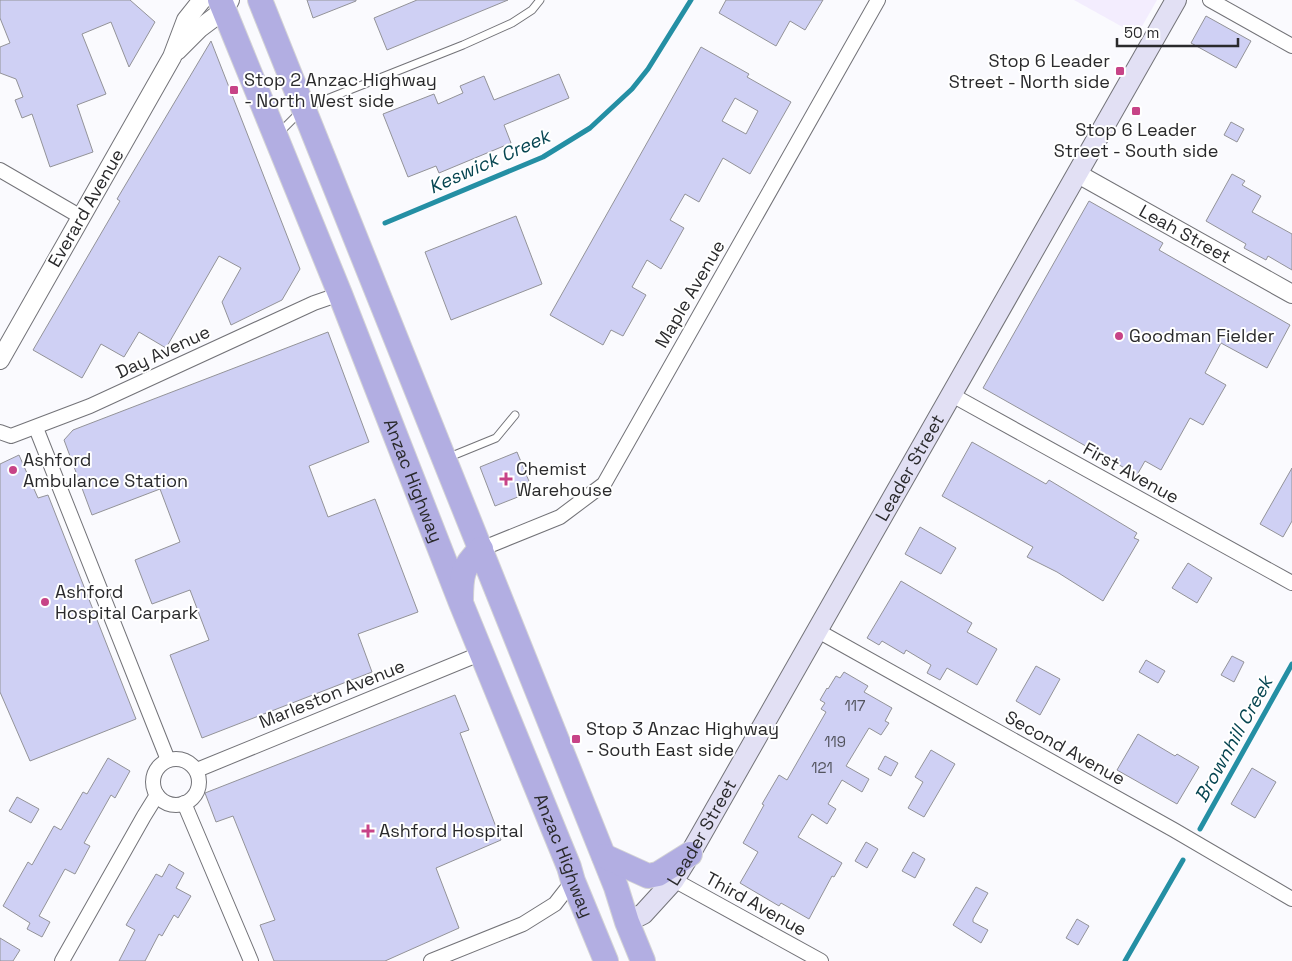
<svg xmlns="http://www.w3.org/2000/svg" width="1292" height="961" viewBox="0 0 1292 961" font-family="'Space Grotesk',sans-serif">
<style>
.industrial{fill:#f3edfe}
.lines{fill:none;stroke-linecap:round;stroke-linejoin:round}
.stream{stroke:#248fa4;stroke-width:5}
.building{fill:#cfd0f4;stroke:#939398;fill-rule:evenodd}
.service-casing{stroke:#737378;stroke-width:9}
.minor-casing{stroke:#737378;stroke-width:16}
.tertiary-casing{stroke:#737378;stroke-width:20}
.secondary-casing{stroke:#737378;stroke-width:22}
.trunk-casing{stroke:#d4d4d5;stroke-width:26}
.service{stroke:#fff;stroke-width:7}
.minor{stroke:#fff;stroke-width:14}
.tertiary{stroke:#fff;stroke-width:18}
.secondary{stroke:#e2e0f4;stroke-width:20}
.trunk{stroke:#b2aee2;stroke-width:24}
.poi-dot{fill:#c74387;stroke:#fff;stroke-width:2}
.labels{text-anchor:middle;stroke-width:4;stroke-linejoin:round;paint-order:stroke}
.number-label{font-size:15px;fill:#53545e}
.poi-label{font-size:18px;fill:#2a2a2c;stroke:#fff;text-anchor:start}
.street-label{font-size:18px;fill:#2a2a2c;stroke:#fff}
.water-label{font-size:19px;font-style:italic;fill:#064551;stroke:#fff}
</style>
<rect width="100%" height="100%" fill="#fafafe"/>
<path class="industrial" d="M1074,0H1157L1137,35Z"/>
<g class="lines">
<g class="stream">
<path d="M385,223L543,157L590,128L632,89L648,69L691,0"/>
<path d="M1200,829L1292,664"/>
<path d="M1125,961L1183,860"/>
</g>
</g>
<g class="building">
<path d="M0,0H130L155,22L129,67L111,22L82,34L106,94L77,105L93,152L50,167L32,114L22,118L15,100L23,97L16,79L0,73V47L10,43L0,18Z"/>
<path d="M307,0H356V1L313,18Z"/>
<path d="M417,0H508L387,50L374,18Z"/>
<path d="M726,0H823L805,30L790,21L776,46L719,13Z"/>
<path d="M1206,16L1251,41L1236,68L1191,43Z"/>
<path d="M211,41L300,269L282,300L231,325L222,302L241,268L219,256L166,348L139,332L124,357L101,344L82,378L33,350L120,201L117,199Z"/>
<path d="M701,47L749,74L747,77L791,102L750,174L723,158L699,202L685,194L670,220L684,228L661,269L647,260L632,287L646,295L623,336L611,330L603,345L550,315ZM735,98L758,111L746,134L722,121Z"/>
<path d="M559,74L569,98L504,125L511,143L439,173L436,166L408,177L383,114L434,94L438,104L463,93L460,86L484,76L494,100Z"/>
<path d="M1231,122L1244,129L1237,142L1224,135Z"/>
<path d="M1232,174L1245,181L1242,185L1261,196L1252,212L1292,234V270L1268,256L1266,260L1244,248L1246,244L1206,221Z"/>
<path d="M1089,201L1163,243L1159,250L1290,325L1267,368L1221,343L1205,373L1226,385L1203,425L1190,418L1161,470L1145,461L1137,475L983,388Z"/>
<path d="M516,216L542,284L451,320L425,252Z"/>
<path d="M328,332L369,442L309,466L328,517L375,499L418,612L358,634L372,672L202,738L170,655L209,640L190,590L152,604L135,560L180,542L160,489L92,515L64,440L73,430Z"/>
<path d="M972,442L1046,484L1049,480L1137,533L1134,538L1139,540L1103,601L1057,572L1027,557L1033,547L942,496Z"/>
<path d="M517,452L533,491L495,506L480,467Z"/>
<path d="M19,455L38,498L48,495L136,719L30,761L0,692V464Z"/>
<path d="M1292,468V521L1283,537L1260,524Z"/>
<path d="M920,527L956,548L941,574L905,554Z"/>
<path d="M1188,563L1212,578L1197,603L1172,588Z"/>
<path d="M901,581L972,623L967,632L997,649L977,685L947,668L940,680L927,673L931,665L906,650L904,654L882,641L879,645L867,638Z"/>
<path d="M1232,656L1244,662L1234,682L1221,675Z"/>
<path d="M1146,660L1165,671L1158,683L1139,672Z"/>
<path d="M1036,666L1060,679L1040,715L1016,701Z"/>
<path d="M844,672L868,686L864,692L892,708L885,721L889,723L881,735L869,728L846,766L869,779L862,792L842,780L828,804L836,809L827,824L812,814L798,837L842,863L834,877L832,876L809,919L781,903L779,906L740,883L758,852L743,843L764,805L762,804L779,775L787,780L826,712L821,709L825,703L820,700L827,688L828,689L836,676L840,678Z"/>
<path d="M455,695L469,730L460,733L501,840L436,868L459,928L385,961H274L260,925L275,920L233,816L216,822L205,793Z"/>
<path d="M1138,734L1175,756L1177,754L1199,767L1177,804L1117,770Z"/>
<path d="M931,750L955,764L924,817L908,808L923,782L915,777Z"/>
<path d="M885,756L898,763L891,776L878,769Z"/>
<path d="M108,758L130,771L115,798L111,795L84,843L90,846L75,874L65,869L39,916L50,922L42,937L27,929L30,923L3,906L28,862L32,865L54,826L61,830L83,792L87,794Z"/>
<path d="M1252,768L1276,782L1255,818L1231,804Z"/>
<path d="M17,797L39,809L31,823L9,811Z"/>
<path d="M866,842L878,849L867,868L855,861Z"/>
<path d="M913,852L925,859L915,878L902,871Z"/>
<path d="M169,864L184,873L176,888L191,896L178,918L174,915L162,936L159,934L145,961H119L135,930L126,925L156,874L162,877Z"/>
<path d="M976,887L988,893L973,919V922L988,930L981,943L953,925Z"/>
<path d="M1077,919L1089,926L1078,945L1066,938Z"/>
<path d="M0,938L20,950L13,961H0Z"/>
</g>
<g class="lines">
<defs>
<g id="service">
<path d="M279,133L304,108L463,45L512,23L532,10L540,0"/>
<path d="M447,458L496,438L515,415"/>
</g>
<g id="minor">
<path d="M1210,0L1292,46"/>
<path d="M0,170L81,217"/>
<path d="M952,395L1292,583"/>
<path d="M36,428L168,760"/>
<path d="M0,432L11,436L90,406L314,303L340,294"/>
<path d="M481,549L560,517L604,484L878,0"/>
<path d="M818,631L1174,830L1292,899"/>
<circle cx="176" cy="782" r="23"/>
<path d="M197,770L482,653"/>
<path d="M184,803L251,961"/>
<path d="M674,880L821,961"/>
<path d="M62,961L144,816L157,795"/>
<path d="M431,961L523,924L555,904L573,881"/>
</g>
<g id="tertiary">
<path d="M177,51L200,28L224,10L230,0"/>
<path d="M1078,174L1292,294"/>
<path d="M0,360L172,57L186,20L202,0"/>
</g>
<g id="secondary">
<path id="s1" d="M627,922L643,914L674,880L690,854L1176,0"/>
</g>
<g id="trunk">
<path id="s2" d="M220,0L340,294L461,603L569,867L573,881L606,961"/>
<path d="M260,0L616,887L627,922L643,961"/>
<path d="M461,601C461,575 462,567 481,549"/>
<path d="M604,856L648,876L658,874L690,854"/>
</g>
</defs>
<use href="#service" class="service-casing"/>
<use href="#minor" class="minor-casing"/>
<use href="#tertiary" class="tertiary-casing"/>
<use href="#secondary" class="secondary-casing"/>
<use href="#trunk" class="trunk-casing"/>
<use href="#service" class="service"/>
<use href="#minor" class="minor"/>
<use href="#tertiary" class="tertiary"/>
<use href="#secondary" class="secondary"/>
<use href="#trunk" class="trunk"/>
</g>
<g class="poi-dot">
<rect x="1115" y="66" width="10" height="10" rx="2.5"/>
<rect x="229" y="85" width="10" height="10" rx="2.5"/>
<rect x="1131" y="106" width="10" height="10" rx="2.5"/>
<circle cx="1119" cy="336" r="5"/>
<circle cx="13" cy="470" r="5"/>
<path d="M503.5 471.5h5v5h5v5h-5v5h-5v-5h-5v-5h5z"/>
<circle cx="45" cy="602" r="5"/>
<rect x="571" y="734" width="10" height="10" rx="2.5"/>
<path d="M365.5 823.5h5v5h5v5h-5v5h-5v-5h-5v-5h5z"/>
</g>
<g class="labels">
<g class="number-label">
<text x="855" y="711">117</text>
<text x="835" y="747">119</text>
<text x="822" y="773">121</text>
</g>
<g class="poi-label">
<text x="1110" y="67" text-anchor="end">Stop 6 Leader<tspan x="1110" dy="21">Street - North side</tspan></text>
<text x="244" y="86">Stop 2 Anzac Highway<tspan x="244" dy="21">- North West side</tspan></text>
<text x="1136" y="136" text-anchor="middle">Stop 6 Leader<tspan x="1136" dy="21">Street - South side</tspan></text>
<text x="1129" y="342">Goodman Fielder</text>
<text x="23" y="466">Ashford<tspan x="23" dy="21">Ambulance Station</tspan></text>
<text x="516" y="475">Chemist<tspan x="516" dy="21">Warehouse</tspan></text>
<text x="55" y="598">Ashford<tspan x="55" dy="21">Hospital Carpark</tspan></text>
<text x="586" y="735">Stop 3 Anzac Highway<tspan x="586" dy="21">- South East side</tspan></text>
<text x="379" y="837">Ashford Hospital</text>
</g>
<g class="street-label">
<text transform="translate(86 208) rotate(-60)" y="6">Everard Avenue</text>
<text transform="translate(1185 234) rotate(29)" y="6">Leah Street</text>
<text transform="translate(690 294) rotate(-60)" y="6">Maple Avenue</text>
<text transform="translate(163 352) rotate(-25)" y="6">Day Avenue</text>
<text dy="6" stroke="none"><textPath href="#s1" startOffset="539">Leader Street</textPath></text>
<text transform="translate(1131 473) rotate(29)" y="6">First Avenue</text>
<text dy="6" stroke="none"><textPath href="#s2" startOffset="518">Anzac Highway</textPath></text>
<text transform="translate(332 694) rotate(-22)" y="6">Marleston Avenue</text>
<text transform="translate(1065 748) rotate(29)" y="6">Second Avenue</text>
<text dy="6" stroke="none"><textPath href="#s1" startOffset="119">Leader Street</textPath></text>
<text dy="6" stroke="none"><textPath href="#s2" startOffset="922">Anzac Highway</textPath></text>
<text transform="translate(756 904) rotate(29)" y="6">Third Avenue</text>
</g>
<g class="water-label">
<text transform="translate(489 161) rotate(-24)" y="7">Keswick Creek</text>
<text transform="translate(1233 739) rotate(-61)" y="7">Brownhill Creek</text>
</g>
</g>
<path d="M1117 38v8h121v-8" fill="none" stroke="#2a2a2c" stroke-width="2.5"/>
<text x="1124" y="38" font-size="15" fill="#2a2a2c" stroke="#ffffff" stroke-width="4" paint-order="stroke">50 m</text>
</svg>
